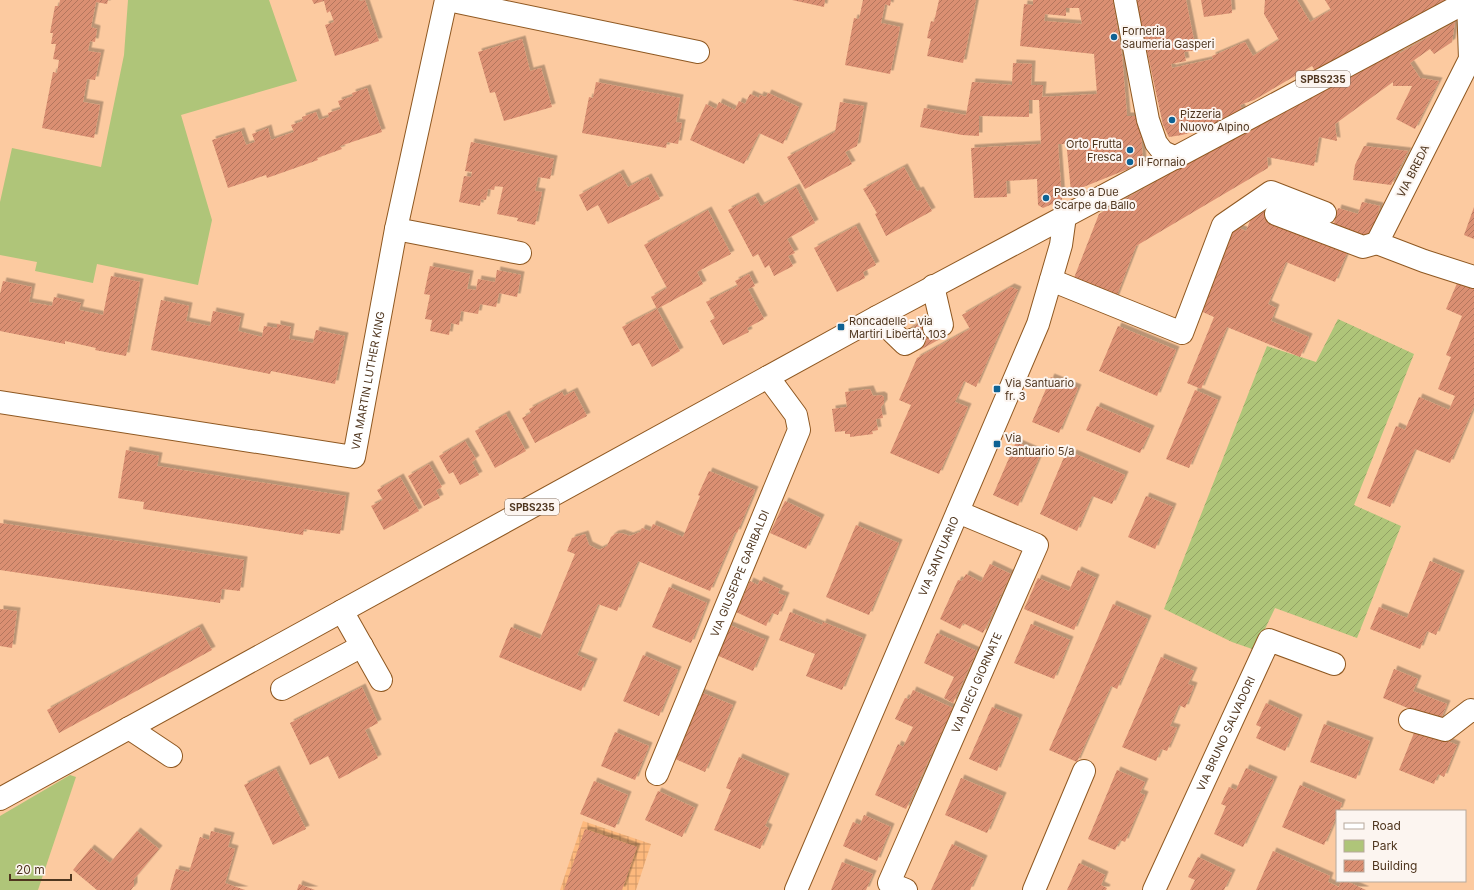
<svg xmlns="http://www.w3.org/2000/svg" width="1474" height="890" viewBox="0 0 1474 890" font-family="Inter,sans-serif">
<style>
.industrial{fill:url(#industrial-grid)}
.green{fill:#afc579}
.garden{fill:url(#garden-furrows)}
.building{fill:url(#building-hatch);fill-rule:evenodd;filter:url(#shadow)}
.lines{fill:none;stroke-linecap:round;stroke-linejoin:round}
.minor-casing{stroke:#8f5821;stroke-width:24}
.major-casing{stroke:#8f5821;stroke-width:24}
.minor{stroke:#fff;stroke-width:22}
.major{stroke:#fff;stroke-width:22}
.poi-dot{fill:#0e6294;stroke:#fcf5f0;stroke-width:1.5}
.labels{text-anchor:middle;stroke-width:4;stroke-linejoin:round;paint-order:stroke}
.shield{fill:#fcf5f0;stroke:#836f5e;stroke-width:1}
.shield-label{font-size:10px;font-weight:bold;fill:#4f361f}
.poi-label{font-size:11px;fill:#4f361f;stroke:#fcf5f0;text-anchor:start}
.street-label{font-size:11px;fill:#4f361f;stroke:#fcf5f0}
</style>
<defs>
<pattern id="industrial-grid" width="8" height="8" patternUnits="userSpaceOnUse"><rect width="8" height="8" fill="#fdb97d"/><path d="M0 4h8M4 0v8" fill="none" stroke="#cf9766"/></pattern>
<pattern id="garden-furrows" width="10" height="10" patternUnits="userSpaceOnUse"><rect width="10" height="10" fill="#afc579"/><path d="M-1 1l2-2M0 10L10 0M9 11l2-2" fill="none" stroke="#91a163"/></pattern>
<pattern id="building-hatch" width="6" height="6" patternUnits="userSpaceOnUse"><rect width="6" height="6" fill="#da8f72"/><path d="M-1 1l2-2M0 6l6-6M5 7l2-2" fill="none" stroke="#b3765d"/></pattern>
<filter id="shadow"><feDropShadow dx="3.5" dy="-3.5" stdDeviation="0" flood-color="#0004"/></filter>
</defs>
<rect width="100%" height="100%" fill="#fccaa0"/>
<path class="industrial" d="M583,821L651,844L636,890H560Z"/>
<g class="green">
<path d="M128,0H269L297,81L181,115L212,220L198,285L97,264L93,283L35,271L37,262L0,255V202L12,148L101,167L124,55Z"/>
<path d="M70,775L76,777L38,890H0V816Z"/>
</g>
<path class="garden" d="M1338,319L1414,354L1354,505L1401,526L1357,638L1275,608L1255,650L1232,642L1164,609L1267,346L1316,362Z"/>
<g class="building">
<path d="M60,0H108L107,4L96,2L91,27L97,29L95,42L90,41L88,51L101,53L95,80L87,79L83,102L100,105L94,138L42,128L53,72L57,73L59,60L53,59L56,44H51L53,33H50L55,6H59Z"/>
<path d="M312,0H359L360,1L365,0L379,41L335,56L325,25L334,22L330,11L327,13L324,1L314,4Z"/>
<path d="M792,0H825L824,7Z"/>
<path d="M863,0H891L890,6L885,4L881,23L900,27L890,74L845,65L854,18L859,19Z"/>
<path d="M939,0H976L963,63L927,56L931,39L927,38L931,21L934,22Z"/>
<path d="M1033,0H1113L1122,56L1127,116H1140L1143,163L1071,192L1067,150L1080,149V144H1058L1062,200L1043,208L1038,205L1037,179L1006,181L1007,197L974,198L971,148L1041,144L1039,100H1029V117L979,116V136L962,135L920,127L924,108L966,115L972,82L1012,85L1013,63L1032,64L1031,85H1043L1042,97L1097,94L1094,54L1020,46L1024,4L1033,5ZM1066,8H1079L1082,24L1044,21L1045,14L1066,16Z"/>
<path d="M1136,0H1186L1196,50L1184,52L1186,61L1171,64L1172,68L1213,59L1212,56L1245,42L1253,56L1279,40L1264,14L1265,0H1297L1310,22L1331,10L1325,0H1447L1317,74L1312,66L1254,100L1240,105L1244,113L1199,130L1182,135L1169,137L1163,125Z"/>
<path d="M1201,0H1231L1232,13L1204,17Z"/>
<path d="M1455,22L1452,42L1434,54L1430,49L1410,63L1420,78L1439,81L1415,129L1396,119L1412,86H1393V82L1335,124L1337,141L1319,137L1314,166L1267,157L1268,168L1136,246L1115,300L1072,283L1099,214L1395,45L1400,53Z"/>
<path d="M522,39L530,71L541,68L552,107L504,121L495,92L490,93L478,52Z"/>
<path d="M596,82L680,98L676,122L682,123L678,144L667,142L666,148L582,133L589,97L593,98Z"/>
<path d="M367,88L382,132L340,146L342,149L317,158L318,160L267,178L266,175L228,188L212,140L241,131L246,145L255,142L252,134L268,128L271,140L294,132L291,125L303,121L302,117L316,112L319,120L329,117L328,113L341,109L338,101L353,96L352,93Z"/>
<path d="M768,93L799,107L783,144L759,133L744,164L690,140L706,104L716,109L719,102L735,110L739,101L745,104L750,94L759,98L760,95L766,97Z"/>
<path d="M840,102L864,106L857,146L845,152L852,164L805,189L787,157L835,132Z"/>
<path d="M471,142L554,159L550,179L538,177L535,191L542,192L535,225L517,221L518,218L497,214L503,187L495,186L494,190L488,189L486,200L481,199L480,206L459,202L464,176L471,177L472,172L465,171Z"/>
<path d="M1364,146L1408,151L1391,185L1353,180L1355,165Z"/>
<path d="M904,167L917,191L920,190L932,211L886,236L875,214L877,213L863,189Z"/>
<path d="M620,173L628,187L648,177L660,199L608,224L598,205L587,211L579,195Z"/>
<path d="M796,187L815,223L787,239L795,253L788,256L793,266L774,276L769,265L765,268L758,254L753,257L728,210L755,196L761,206Z"/>
<path d="M1362,202L1380,206L1372,237L1333,227L1338,208L1358,214Z"/>
<path d="M1474,207V239L1464,235Z"/>
<path d="M1255,208L1349,248L1335,282L1286,262L1268,304L1276,308L1271,321L1309,337L1300,357L1227,327L1201,389L1187,383L1214,317L1196,309L1231,225L1246,231Z"/>
<path d="M708,210L731,254L697,272L703,284L657,309L651,297L667,288L644,245Z"/>
<path d="M856,226L876,265L863,272L865,278L837,292L814,248Z"/>
<path d="M430,266L470,274L467,289L476,290L478,279L495,282L497,270L521,275L517,297L499,293L496,307L480,304L478,314L461,311L459,325L451,323L449,335L430,331L432,320L425,319L430,295L424,294Z"/>
<path d="M749,274L755,286L748,289L764,319L747,328L749,332L723,345L710,321L715,318L706,302L738,286L735,281Z"/>
<path d="M1461,274L1474,279V406L1450,463L1415,449L1390,507L1367,498L1396,426L1405,430L1419,397L1449,410L1455,396L1438,389L1451,357L1446,355L1462,316L1446,309Z"/>
<path d="M111,276L140,282L126,356L95,350L96,348L65,341V344L0,331V294L3,281L32,287L29,302L52,306L54,297L81,303L79,310L103,315Z"/>
<path d="M1011,287L1018,290L976,387L964,381L955,402L968,407L939,474L890,453L911,405L899,400L917,358L970,329L962,315Z"/>
<path d="M161,300L189,306L186,321L210,326L213,311L241,317L238,331L262,337L264,326L277,328V324L291,327L289,339L313,343L316,330L345,336L335,384L271,371L270,374L151,350Z"/>
<path d="M657,309L680,351L652,367L639,343L632,346L622,327Z"/>
<path d="M929,318L940,339L920,350L908,330Z"/>
<path d="M1118,326L1176,350L1157,396L1099,371Z"/>
<path d="M1051,377L1078,388L1059,433L1032,422Z"/>
<path d="M870,389L873,396L881,395L884,397V403L881,407L883,418L876,419L878,430L872,431L873,434L850,437V434H845V431L835,432L832,409L847,407L845,392Z"/>
<path d="M1195,390L1218,400L1189,468L1166,459Z"/>
<path d="M574,391L587,416L535,443L522,418L531,413L529,409L562,392L564,396Z"/>
<path d="M1097,406L1151,429L1140,453L1086,430Z"/>
<path d="M506,414L526,451L495,468L475,431Z"/>
<path d="M465,441L476,459L472,462L479,475L460,485L453,472L449,474L439,456Z"/>
<path d="M1016,442L1041,453L1018,506L993,495Z"/>
<path d="M126,450L159,456L157,466L346,496L340,534L304,529L303,535L143,509L144,502L118,498Z"/>
<path d="M1073,453L1125,475L1112,504L1092,496L1077,531L1040,514L1064,457L1071,458Z"/>
<path d="M429,464L442,487L436,490L440,498L424,506L408,476Z"/>
<path d="M709,471L755,490L737,533L735,532L710,591L638,561L617,611L598,604L577,655L594,662L581,691L499,657L511,627L540,639L575,554L567,551L572,538L585,534L589,545L599,550L607,546L611,537L615,534L621,533L630,536L640,532L642,528L650,531L653,524L683,537L700,496L698,495Z"/>
<path d="M400,477L419,511L384,530L371,506L383,500L377,490Z"/>
<path d="M1146,496L1173,507L1155,549L1128,537Z"/>
<path d="M785,501L821,518L806,549L770,533Z"/>
<path d="M0,523L244,560L240,591L222,589L220,603L0,570Z"/>
<path d="M856,525L899,543L869,615L826,597Z"/>
<path d="M1430,561L1461,574L1436,635L1427,631L1420,649L1370,629L1379,607L1407,618Z"/>
<path d="M990,564L1011,574L983,633L963,623L960,629L940,619L958,580L962,581L966,574L981,582Z"/>
<path d="M1078,570L1096,578L1074,630L1024,609L1038,578L1069,591Z"/>
<path d="M760,580L780,589L778,593L786,596L778,615L772,613L766,626L736,612L750,581L758,585Z"/>
<path d="M669,587L707,603L691,643L652,627Z"/>
<path d="M1113,604L1148,619L1117,689L1111,686L1077,762L1049,750Z"/>
<path d="M0,609L17,611L12,648L0,646Z"/>
<path d="M790,612L822,625L823,622L863,638L842,690L806,676L815,654L779,640Z"/>
<path d="M727,624L766,640L753,671L714,654Z"/>
<path d="M1031,624L1070,640L1054,679L1014,663Z"/>
<path d="M199,627L212,650L59,733L47,710Z"/>
<path d="M937,633L977,651L953,703L944,698L954,677L924,663Z"/>
<path d="M643,655L678,670L659,716L623,701Z"/>
<path d="M1161,657L1194,671L1188,684L1194,686L1185,708L1179,705L1170,726L1177,728L1167,751L1161,749L1156,761L1122,747Z"/>
<path d="M1394,669L1418,679L1413,691L1447,704L1440,721L1383,698Z"/>
<path d="M362,687L378,723L365,730L378,758L339,779L328,756L310,765L290,723Z"/>
<path d="M913,690L953,708L906,809L875,795L898,744L903,747L913,727L895,719L905,698L909,699Z"/>
<path d="M700,692L733,705L705,772L673,758Z"/>
<path d="M1266,703L1299,718L1285,751L1256,738L1261,727L1256,725Z"/>
<path d="M992,707L1019,718L997,771L969,759Z"/>
<path d="M1324,724L1370,741L1356,779L1310,762Z"/>
<path d="M1416,728L1457,745L1444,777L1438,774L1434,784L1399,770Z"/>
<path d="M615,732L649,746L635,780L601,766Z"/>
<path d="M739,757L786,777L765,826L769,828L760,849L714,830L731,790L726,788Z"/>
<path d="M1246,768L1274,780L1243,847L1214,834L1226,806L1221,804L1229,787L1236,790Z"/>
<path d="M276,769L306,829L273,845L244,785Z"/>
<path d="M1117,770L1145,782L1140,793L1145,795L1125,842L1120,840L1115,850L1088,839Z"/>
<path d="M961,778L1003,796L987,833L945,815Z"/>
<path d="M594,781L628,795L615,828L580,814Z"/>
<path d="M1300,785L1342,803L1339,811H1337V815L1324,845L1282,827Z"/>
<path d="M658,791L695,808L682,837L645,820Z"/>
<path d="M864,815L891,827L877,861L843,846L853,822L860,825Z"/>
<path d="M585,829L637,847L622,890H564Z"/>
<path d="M137,831L159,849L134,879V886L131,890H97L73,870L91,848L110,863Z"/>
<path d="M211,831L231,836L228,847L235,849L225,883L245,890H170L176,869L189,872L200,837L209,840Z"/>
<path d="M952,844L984,859L970,890H931Z"/>
<path d="M1273,851L1330,876L1328,882L1339,887L1341,881H1346L1366,890H1256Z"/>
<path d="M1198,857L1232,873L1224,890H1190L1195,880L1188,877Z"/>
<path d="M842,862L873,874L866,890H831Z"/>
<path d="M1079,863L1105,875L1101,885L1107,888L1106,890H1067Z"/>
<path d="M299,884L315,890H297Z"/>
</g>
<g class="lines">
<defs>
<g id="minor">
<path d="M448,0L698,52"/>
<path d="M1125,0L1148,120L1156,143L1163,152L1176,158"/>
<path d="M1468,1L1470,59L1377,243L1424,261L1474,277"/>
<path d="M1276,214L1363,247L1377,243"/>
<path d="M396,229L520,253"/>
<path d="M1051,280L1182,333L1223,225L1271,192L1325,213"/>
<path d="M933,286L942,325L934,328"/>
<path d="M877,317L905,344L914,339"/>
<path id="s1" d="M0,402L354,457L396,229L446,0"/>
<path d="M342,611L381,680"/>
<path d="M282,689L362,646"/>
<path d="M1410,720L1445,730L1471,710L1474,711"/>
<path d="M129,728L171,756"/>
<path id="s2" d="M657,774L799,430L796,415L768,377"/>
<path id="s3" d="M796,890L1038,324L1061,245L1065,216"/>
<path id="s4" d="M906,890L889,883L1037,545L958,512"/>
<path d="M1034,890L1084,771"/>
<path id="s5" d="M1154,890L1269,640L1334,664"/>
</g>
<path id="major" d="M0,799L877,317L1470,0"/>
</defs>
<use href="#minor" class="minor-casing"/>
<use href="#major" class="major-casing"/>
<use href="#minor" class="minor"/>
<use href="#major" class="major"/>
</g>
<g class="poi-dot">
<circle cx="1114" cy="37" r="4"/>
<circle cx="1172" cy="120" r="4"/>
<circle cx="1130" cy="150" r="4"/>
<circle cx="1130" cy="162" r="4"/>
<circle cx="1046" cy="198" r="4"/>
<rect x="837" y="323" width="8" height="8" rx="2"/>
<rect x="993" y="385" width="8" height="8" rx="2"/>
<rect x="993" y="440" width="8" height="8" rx="2"/>
</g>
<g class="labels">
<g class="shield">
<rect x="1296" y="71" width="54" height="16" rx="3"/>
<rect x="505" y="499" width="54" height="16" rx="3"/>
</g>
<g class="shield-label">
<text x="1323" y="83">SPBS235</text>
<text x="532" y="511">SPBS235</text>
</g>
<g class="poi-label">
<text x="1122" y="35">Forneria<tspan x="1122" dy="13">Saumeria Gasperi</tspan></text>
<text x="1180" y="118">Pizzeria<tspan x="1180" dy="13">Nuovo Alpino</tspan></text>
<text x="1122" y="148" text-anchor="end">Orto Frutta<tspan x="1122" dy="13">Fresca</tspan></text>
<text x="1138" y="166">Il Fornaio</text>
<text x="1054" y="196">Passo a Due<tspan x="1054" dy="13">Scarpe da Ballo</tspan></text>
<text x="849" y="325">Roncadelle - via<tspan x="849" dy="13">Martiri Libertà, 103</tspan></text>
<text x="1005" y="387">Via Santuario<tspan x="1005" dy="13">fr. 3</tspan></text>
<text x="1005" y="442">Via<tspan x="1005" dy="13">Santuario 5/a</tspan></text>
</g>
<g class="street-label">
<text transform="translate(1413 171) rotate(-63)" y="4">VIA BREDA</text>
<text dy="4" stroke="none"><textPath href="#s1" startOffset="436">VIA MARTIN LUTHER KING</textPath></text>
<text dy="4" stroke="none"><textPath href="#s3" startOffset="363">VIA SANTUARIO</textPath></text>
<text dy="4" stroke="none"><textPath href="#s2" startOffset="217">VIA GIUSEPPE GARIBALDI</textPath></text>
<text dy="4" stroke="none"><textPath href="#s4" startOffset="237">VIA DIECI GIORNATE</textPath></text>
<text dy="4" stroke="none"><textPath href="#s5" startOffset="172">VIA BRUNO SALVADORI</textPath></text>
</g>
</g>
<rect x="1336" y="810" width="130" height="72" fill="#fcf5f0" stroke="#b7a99c"/>
<rect x="1344" y="823" width="20" height="6" fill="#ffffff" stroke="#b7a99c"/>
<text x="1372" y="830" font-size="12" fill="#4f361f">Road</text>
<rect x="1344" y="840" width="20" height="12" fill="#afc579" stroke="#b7a99c"/>
<text x="1372" y="850" font-size="12" fill="#4f361f">Park</text>
<rect x="1344" y="860" width="20" height="12" fill="url(#building-hatch)" stroke="#b7a99c"/>
<text x="1372" y="870" font-size="12" fill="#4f361f">Building</text>
<path d="M10 874v6h61v-6" fill="none" stroke="#4f361f" stroke-width="2"/>
<text x="16" y="874" font-size="12" fill="#4f361f" stroke="#fcf5f0" stroke-width="3" paint-order="stroke">20 m</text>
</svg>
